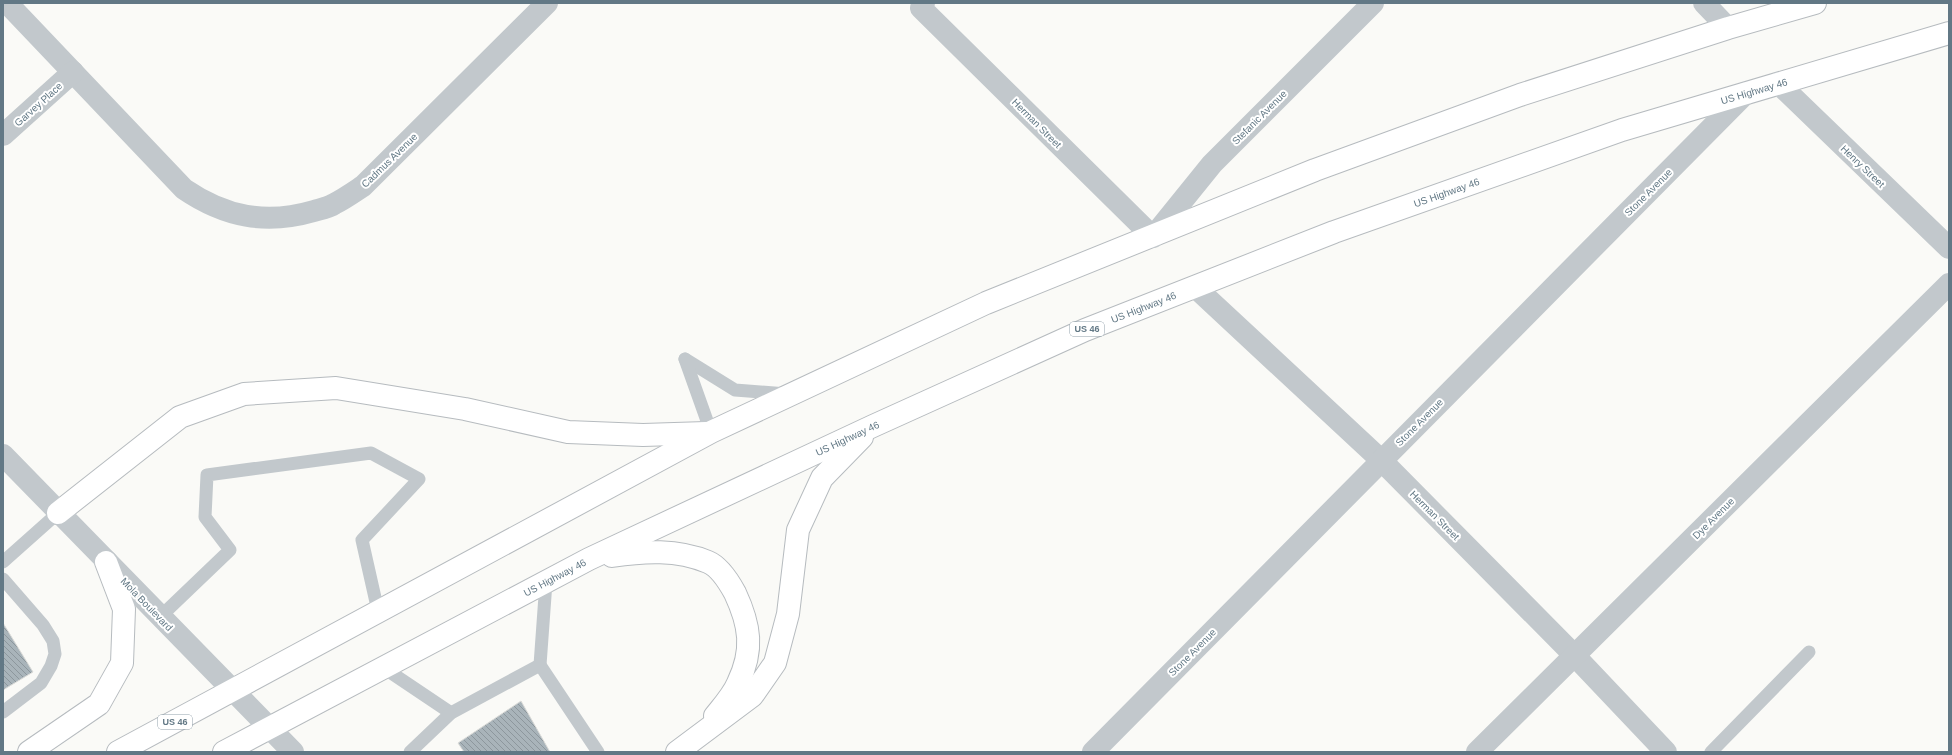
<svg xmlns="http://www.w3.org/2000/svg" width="1952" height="755" viewBox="0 0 1952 755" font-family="Helvetica,sans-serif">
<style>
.building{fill:url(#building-back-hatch);stroke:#dcdcd9}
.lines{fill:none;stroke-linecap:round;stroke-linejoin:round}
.trunk-casing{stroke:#b6bbbf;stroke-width:24}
.service{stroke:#c2c8cc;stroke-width:13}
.minor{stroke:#c2c8cc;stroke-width:22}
.tertiary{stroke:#c2c8cc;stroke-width:22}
.trunk{stroke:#fff;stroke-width:22}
.labels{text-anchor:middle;stroke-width:4;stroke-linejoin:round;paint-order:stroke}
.shield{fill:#fff;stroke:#91a0aa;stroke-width:1}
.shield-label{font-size:9px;font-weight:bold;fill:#627885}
.street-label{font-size:10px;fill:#627885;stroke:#fff}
</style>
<defs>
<pattern id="building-back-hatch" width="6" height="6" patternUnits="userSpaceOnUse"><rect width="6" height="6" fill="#a9b4ba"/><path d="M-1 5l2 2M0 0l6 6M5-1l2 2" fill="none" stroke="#8d979d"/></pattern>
</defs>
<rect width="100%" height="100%" fill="#fafaf7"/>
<g class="building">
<path d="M3,623L33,672L3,690Z"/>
<path d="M521,701L550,752H464L458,743Z"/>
</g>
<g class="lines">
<defs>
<g id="trunk">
<path d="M58,513L180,417L244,394L336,388L465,409L568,432L643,435L706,433"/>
<path d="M612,556C644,551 677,549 708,562C720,567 729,582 735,593C750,625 754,650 738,683C733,695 723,706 715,716"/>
<path d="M29,752L99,704L122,663L124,609L106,562"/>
<path d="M118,752L711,432L986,303L1315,170L1520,95L1728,28L1815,3"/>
<path id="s1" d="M224,752L589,559L873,426L1085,330L1334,232L1622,130L1949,33"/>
<path d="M677,752L752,696L775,663L788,614L798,530L822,478L862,437"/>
</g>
</defs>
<use href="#trunk" class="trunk-casing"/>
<g class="service">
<path d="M685,359L735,390L787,394"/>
<path d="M685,359L711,432"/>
<path d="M3,562L58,513"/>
<path d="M3,579L43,625L53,641L55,654L51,666L41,683L3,712"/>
<path d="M160,617L230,550L205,517L207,475L371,453L419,479L362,540L378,611"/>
<path d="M540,665L546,582"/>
<path d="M384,668L451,713"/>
<path d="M410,752L451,713L540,665L598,752"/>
<path d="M1711,752L1809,652"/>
</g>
<g class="minor">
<path d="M7,3L184,189C225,217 266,225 314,211C321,209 328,208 334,204C344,199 354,192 363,186L547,3"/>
<path d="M924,3L921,8L1153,237L1212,164L1373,3"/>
<path d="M1704,3L1728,28"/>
<path d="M1778,83L1949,248"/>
<path d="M3,135L73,72"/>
<path d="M1195,287L1381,460L1574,655L1666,752"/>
<path d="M1093,752L1746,93"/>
<path d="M1477,752L1949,284"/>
</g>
<path class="tertiary" d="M3,455L293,752"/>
<use href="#trunk" class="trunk"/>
</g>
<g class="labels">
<g class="shield">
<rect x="1070" y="322" width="34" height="14" rx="3"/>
<rect x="158" y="715" width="34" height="14" rx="3"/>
</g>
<g class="shield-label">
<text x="1087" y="332">US 46</text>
<text x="175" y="725">US 46</text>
</g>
<g class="street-label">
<text dy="4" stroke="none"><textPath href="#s1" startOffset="1670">US Highway 46</textPath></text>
<text transform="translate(38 104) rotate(-42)" y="4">Garvey Place</text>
<text transform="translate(1259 117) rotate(-45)" y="4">Stefanic Avenue</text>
<text transform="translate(1037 123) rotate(45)" y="4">Herman Street</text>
<text transform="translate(389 160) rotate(-44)" y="4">Cadmus Avenue</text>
<text transform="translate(1863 166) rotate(44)" y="4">Henry Street</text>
<text dy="4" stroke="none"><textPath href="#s1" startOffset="1346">US Highway 46</textPath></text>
<text transform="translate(1648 192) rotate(-45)" y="4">Stone Avenue</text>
<text dy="4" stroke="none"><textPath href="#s1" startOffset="1022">US Highway 46</textPath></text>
<text transform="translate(1419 422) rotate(-45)" y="4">Stone Avenue</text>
<text dy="4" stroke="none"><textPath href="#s1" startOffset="698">US Highway 46</textPath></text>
<text transform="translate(1435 515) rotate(45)" y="4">Herman Street</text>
<text transform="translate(1713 518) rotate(-45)" y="4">Dye Avenue</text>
<text dy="4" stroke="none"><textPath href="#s1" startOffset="374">US Highway 46</textPath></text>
<text transform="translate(147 604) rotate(46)" y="4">Mola Boulevard</text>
<text transform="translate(1192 652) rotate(-45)" y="4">Stone Avenue</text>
</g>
</g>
<rect width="1952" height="755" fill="none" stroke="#627885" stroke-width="8"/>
</svg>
